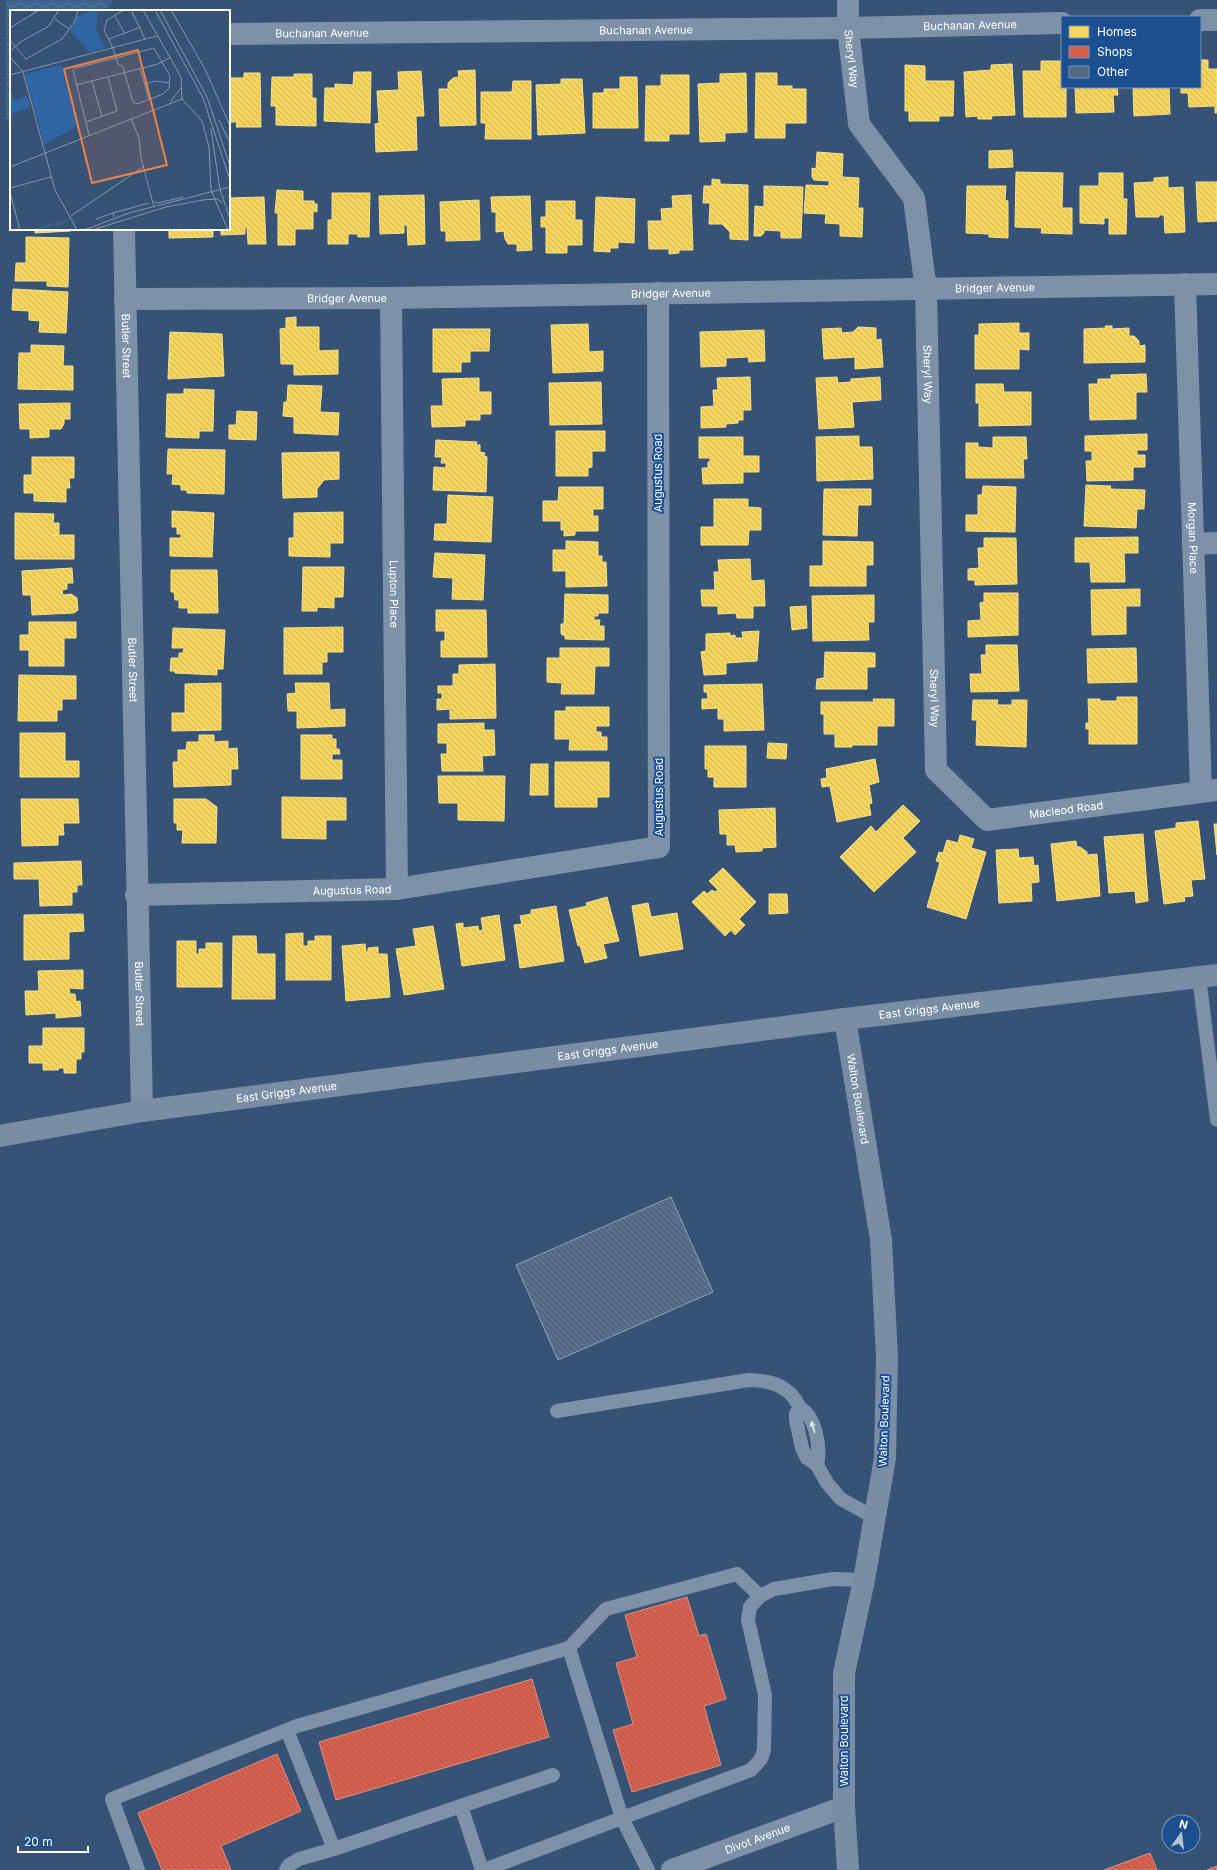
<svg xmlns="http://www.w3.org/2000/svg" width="1217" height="1870" viewBox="0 0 1217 1870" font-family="Inter,sans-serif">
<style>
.water{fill:url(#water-waves)}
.homes{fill:url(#homes-back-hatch);stroke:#f9e28d}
.shops{fill:url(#shops-back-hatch);stroke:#e29082}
.building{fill:url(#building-back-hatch);stroke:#92a2b6}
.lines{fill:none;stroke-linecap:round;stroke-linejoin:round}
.lane{stroke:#7d92a8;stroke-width:14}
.street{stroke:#7d92a8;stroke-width:22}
.secondary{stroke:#798da4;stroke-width:22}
.oneway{fill:#e5e9ee}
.labels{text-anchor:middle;stroke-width:4;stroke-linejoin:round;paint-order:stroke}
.street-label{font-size:11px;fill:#fff;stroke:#1b4f8f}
.inset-river{fill:none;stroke:#3b618d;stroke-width:2}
.inset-road{fill:none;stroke:#8697ac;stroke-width:1}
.view{fill:#ee8249;fill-opacity:0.15;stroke:#ee8249;stroke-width:2}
.inset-edge{fill:none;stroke:#fff;stroke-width:2}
</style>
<defs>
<pattern id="water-waves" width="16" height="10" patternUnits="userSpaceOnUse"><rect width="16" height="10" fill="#3b618d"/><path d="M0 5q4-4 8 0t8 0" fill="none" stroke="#58799e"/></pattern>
<pattern id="homes-back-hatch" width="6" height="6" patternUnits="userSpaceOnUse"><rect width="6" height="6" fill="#f6d55c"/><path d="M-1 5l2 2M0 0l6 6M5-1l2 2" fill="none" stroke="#ccb358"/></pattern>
<pattern id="shops-back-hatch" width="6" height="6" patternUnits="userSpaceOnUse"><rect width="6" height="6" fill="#d6604d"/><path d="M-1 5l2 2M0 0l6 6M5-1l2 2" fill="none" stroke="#a6594d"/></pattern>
<pattern id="building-back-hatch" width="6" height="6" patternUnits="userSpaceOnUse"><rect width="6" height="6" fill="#526984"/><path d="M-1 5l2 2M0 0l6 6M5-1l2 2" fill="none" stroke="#6c8096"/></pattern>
</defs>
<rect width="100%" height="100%" fill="#365274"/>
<path class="water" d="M6,0H112V3L104,11H11V122L6,121Z"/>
<g class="homes">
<path d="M1200,60H1208V69H1217V113H1215V106L1189,107L1188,93H1181V87H1200Z"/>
<path d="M1041,61H1062V87H1066V117H1024L1023,71H1041Z"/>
<path d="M1012,64L1015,115L991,116L992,119H978V116L966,117L964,72L991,70V65Z"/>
<path d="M905,65L925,66V81H954L953,116H939V121H909V111H905Z"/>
<path d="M475,70L476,125L440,126L439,89H448V83L453,78L459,77L458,71Z"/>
<path d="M421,71L424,116H416L417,150L376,152L375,124L379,123L377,91L399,90L398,72Z"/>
<path d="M354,72H371L370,123L324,121L325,88H335V84L353,85Z"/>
<path d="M244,73H260L261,127H236L237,122H229V78H244Z"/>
<path d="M746,73L747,132L725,133V141L700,142L698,84L720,83V74Z"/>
<path d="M756,73H777V86H792V89H806V123H785V138H755Z"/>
<path d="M294,74H312V98H316V126L276,125V106H271L272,77H294Z"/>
<path d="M661,75H689V134H669V141H645L646,86H661Z"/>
<path d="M620,77H637L638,128H593V93H604V89H620Z"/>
<path d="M561,79H582L585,133L538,135L536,85L561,84Z"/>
<path d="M513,81H531V139H485L486,123H481V92H512Z"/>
<path d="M1075,87H1117L1118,95H1113L1114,112L1076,113Z"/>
<path d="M1133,87H1169L1170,114L1134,116Z"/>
<path d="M1012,150L1013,167L989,168V151Z"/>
<path d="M817,152L843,154L842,177L859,178L858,208H863L862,237L840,236V224L825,223L826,214L804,213L806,185L829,186V181L814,180L812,177V168L816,169Z"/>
<path d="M1016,172L1063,173L1062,208H1072V234L1041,233L1042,228L1015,227Z"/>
<path d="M1099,173H1123V199H1127L1126,234H1109V218H1104V224L1080,223V186H1099Z"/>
<path d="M1168,177V188L1183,187L1185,232L1165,233L1164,215H1159V217H1136L1134,183L1154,182V178Z"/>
<path d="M712,179L720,180V184L748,185V240L730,239V232L722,224H709L710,203H703L704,186H712Z"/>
<path d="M1196,182H1217V221L1198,222Z"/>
<path d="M764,186L803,187L801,238H781V231L764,230V233L761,236H754L755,206L764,207Z"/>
<path d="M967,186H1006L1005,200L1008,201V238L989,237V234L966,233Z"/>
<path d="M277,190L303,191V201H314V204H317V212L313,211V229H295V245H278V213H275Z"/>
<path d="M332,193H370L369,237H358V234H348V244H328V220H332Z"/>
<path d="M424,195L425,244L408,245L407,225H404V233L380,234L379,196Z"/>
<path d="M691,195L693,250H679V253L669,254V249H649L648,221H662L661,209L673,208L672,196Z"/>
<path d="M530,196L532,250L517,251V244H508L505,239L504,231L496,232V212H492L491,197Z"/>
<path d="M264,197L266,244H248L247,227H245V234L221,235V229H229V198Z"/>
<path d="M596,197L635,199L634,243L618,242V248H610V252L594,251Z"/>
<path d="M479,200L480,240L446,241V231H441L440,202Z"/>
<path d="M546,201H575V220H582V245H567V253H546V227H541V217H546Z"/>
<path d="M35,229H71V231L35,233Z"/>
<path d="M169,229H213V237L169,238Z"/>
<path d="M26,237L69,238L68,287L47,286V281H15L16,263H26Z"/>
<path d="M13,289L68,292L66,333L39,332L40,321L29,320V311L12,310Z"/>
<path d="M296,317V327H319V351L338,350V374L294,375V364H281L280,329L286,328V318Z"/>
<path d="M1019,323V333H1029V350L1019,349V369H975V335H979V324Z"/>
<path d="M588,324L589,352L603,351V371L553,373L551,325Z"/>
<path d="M1105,326H1112V329L1129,328V336H1134L1139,341V346L1145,345V362L1084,363V329L1106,328Z"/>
<path d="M858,327L876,328V340L881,339L883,367L855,369V357L824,359L822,329L841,328L842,333L853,332Z"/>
<path d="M433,329H490L489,351H470V362H461V372H433Z"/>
<path d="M764,330L765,361L749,362L748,357L726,358V366L701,367L700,332Z"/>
<path d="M170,332L222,334L224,376L168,379Z"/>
<path d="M31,345L64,346L63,366H73V390L18,389L19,353H31Z"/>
<path d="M1146,374L1147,392H1136V419L1090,420L1089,384H1098V379H1111V375Z"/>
<path d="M750,377L751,410H743V420H738V423L726,424V427L701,428V407L714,406L713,390H718L717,378Z"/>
<path d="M837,377L838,383L851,382V379L880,377L881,400L852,402L854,427L819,429L816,378Z"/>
<path d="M479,378V392H491V414H480V420H465V426L432,427L431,406H443L442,379Z"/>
<path d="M601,382L602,424L550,425L549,383Z"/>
<path d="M976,384H1003L1004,392H1031V425L979,426V403H976Z"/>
<path d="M288,385L322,386L320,412L339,413L338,435L294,433V417L283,416L284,402H287Z"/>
<path d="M184,389L214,390L213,431H199V438L166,437L167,394H184Z"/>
<path d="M70,403V419H64V424L61,429H49V437L30,438V429H20L19,404Z"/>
<path d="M237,411L257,412L256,440L229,439V425H236Z"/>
<path d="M556,431H605V451H592V467L588,468V476H556Z"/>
<path d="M1147,434V450H1137V455H1145V467H1133V480L1087,481L1086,461H1092V451H1085V436Z"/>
<path d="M859,436V447H872L873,479L817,481L816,437Z"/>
<path d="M699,437H743V456H759V472H743V483L703,484L702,468H708V462H710V458H699Z"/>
<path d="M993,437H1026L1027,459H1023L1024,478H966V443H978V447L993,448Z"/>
<path d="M436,440L477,442L476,445H480V452L485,453L484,456L487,457L486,492L433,490L434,467L446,468V463H441L442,457H435Z"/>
<path d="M168,449L225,450L224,494L187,493V490H181V485L172,484L173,474H167Z"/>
<path d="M339,452V479L324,480L317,489V497L283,498L282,453Z"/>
<path d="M32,457H74V478H69L70,488H66V502L34,501V493H24V475H32Z"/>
<path d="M1086,485L1111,486L1110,489L1145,490L1144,509H1137L1136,528L1084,526Z"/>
<path d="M983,486L1016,487L1015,532L966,531V515H978V495H982Z"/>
<path d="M559,487H603V509H593V516H598V531H575V535L564,536V530H561V521H543V501H558Z"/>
<path d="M824,489H871V505H858L857,536L823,535Z"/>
<path d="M448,495L493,497L491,542L434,540L435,524H447Z"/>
<path d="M714,499H748V507L761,508V530H749L748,545H701V527H714Z"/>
<path d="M172,511L214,513L212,557L170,556V538H181V534H177V527H172Z"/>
<path d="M343,512V543H330V557L289,556V538H294V513Z"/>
<path d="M15,513L54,514L53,523H59V534L54,535H74V559H15Z"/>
<path d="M1138,537V553H1124L1125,582H1091L1090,562H1075V538Z"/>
<path d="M984,538H1016L1017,584L975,585V580H968V569L979,568L978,548H984Z"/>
<path d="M566,541L598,542V556H602V562H606L607,586L566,587V571H553V550H566Z"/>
<path d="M823,541L873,542V565H866V586H810V566H823Z"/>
<path d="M435,553L485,555L483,600L452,599L453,578L433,577Z"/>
<path d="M750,559L751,581L764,580L765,606H753V618H737L736,613L718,614V606H702L701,590H715L714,572H719L718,560Z"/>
<path d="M303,567H344L343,597H334V608L317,607V611H302Z"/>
<path d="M72,568L73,583H67V589L62,590L63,595L71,594L77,598L78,610L74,613L32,615L31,595H23L22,571Z"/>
<path d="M171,570H217L218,613H188V608H179V600H175L174,592H171Z"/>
<path d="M1140,589V606H1126V634L1092,635L1091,590Z"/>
<path d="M984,593H1018V635L968,637V621L981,620L980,603L984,602Z"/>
<path d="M565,594L608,595V613H598V616H594V620H600L599,626H604V640L565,639V636L561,634V624H564Z"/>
<path d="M874,595V622H868L869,640L813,641L812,596Z"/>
<path d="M806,606L807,628L792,630L790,607Z"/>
<path d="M436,610H486L487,657H441V641H445V631H436Z"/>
<path d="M29,622H76V638H64V666H29V650H20V635H29Z"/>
<path d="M343,627V652H327V662H322V674H284V628Z"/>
<path d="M173,628L225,630L223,669H217V675L175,673V671H170L171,658H179V653H183L184,648H172Z"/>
<path d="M759,631L757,661L726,663V674L704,675L701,652L706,651V634L730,633V636L735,635V638H743L742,632Z"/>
<path d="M986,645H1017L1019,691L971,692L970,674H982L981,655H986Z"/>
<path d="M560,648H609V666H595L594,694H561L562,683L547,682V658H560Z"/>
<path d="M1136,648L1137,682L1088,683L1087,649Z"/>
<path d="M825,652L875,653V667H867V689H816L817,679L824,678Z"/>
<path d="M495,664L496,718L450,719V709L437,710V699H442V693H438V686H453V674H459V665Z"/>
<path d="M19,675L76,676V699H62V710H57V721H18Z"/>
<path d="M221,683V730L172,731V713H185V684Z"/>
<path d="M295,683H329L330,710L345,709V726L297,728V711H288L287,694L296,693Z"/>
<path d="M762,684L764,730L724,731V719H718V708L702,709V699H708L707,692H704V685Z"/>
<path d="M1117,697H1137V744H1089V729H1086V723H1089L1088,699H1100V701H1117Z"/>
<path d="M873,699H894V726H877V745H852V747H835V734H824V714H821V702H874Z"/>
<path d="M973,700H998L997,705H1012V700H1027L1026,747L976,745L977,720H972Z"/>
<path d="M566,707H609V726H596V732H601V737H607V750H569L570,739H555V711H566Z"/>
<path d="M484,723V730H494L495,755L482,756L483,771H442L441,754H447V743H438V724Z"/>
<path d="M20,733H65V761H79V777H20Z"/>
<path d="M199,735H214V742L228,741V749L237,748L238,769H231V785L174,787L173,762H178V750H186L187,742H199Z"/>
<path d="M301,735H332V739H336V749H339L340,754H332V760H342V779H301Z"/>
<path d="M768,743L787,744L786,759L767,758Z"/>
<path d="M705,746H746V787H714V777H708V769H705Z"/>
<path d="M875,759L879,782L869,785L872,803L869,804L871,815L837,822L830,786L822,787L821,779L827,778L826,769Z"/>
<path d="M555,762H609V797H597V807H555Z"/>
<path d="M531,764H548V795H530Z"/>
<path d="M438,776H505L504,821L458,820V803H439Z"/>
<path d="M282,797L346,798V820H326V839L282,838Z"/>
<path d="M21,799H78L79,823H63L64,835H58V845L22,846Z"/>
<path d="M174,799H206L217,807L216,843H182L183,830H177V823H174Z"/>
<path d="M903,805L920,821L903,838L916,852L874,892L840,857L871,826L876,832Z"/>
<path d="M775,808L776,847L762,848V851L736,852L735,845H727V834H720L719,810Z"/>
<path d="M1198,821L1205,879L1191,880L1193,896L1184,897L1185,901L1164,904L1155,831L1176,828V823Z"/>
<path d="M1214,824H1217V855Z"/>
<path d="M1143,834L1148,901L1136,903L1135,891L1109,893L1104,837Z"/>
<path d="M960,835L974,839L971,848L986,852L966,919L927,907L940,862L936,861L939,852L943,853L947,840L958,843Z"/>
<path d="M1076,841L1077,847H1080L1087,852V855L1097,854L1100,896L1057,901L1051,844Z"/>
<path d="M1018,849L1019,858L1033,857L1034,866L1038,865L1039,882L1031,883L1032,901L999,903L996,850Z"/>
<path d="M81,861L82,885H77V892H72V905L40,906L39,879H14V863Z"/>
<path d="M723,868L756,902L739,919L745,925L735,935L731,930L725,936L692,902L704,891L707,894L712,890L715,892L718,890L709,881Z"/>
<path d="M769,894H787L788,913L769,914Z"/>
<path d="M607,897L619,941L603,944L607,958L585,963L580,945L578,946L569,910L587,906L586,903Z"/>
<path d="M648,903L651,917L677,913L683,949L640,956L632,906Z"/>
<path d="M556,906L564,961L520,968L514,925L522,924L520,916L531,914V910Z"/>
<path d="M83,914L84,931L69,932V959L24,960V915Z"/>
<path d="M499,915L505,960L462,966L456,924L463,923V928L478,926L479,931L483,930L481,918Z"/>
<path d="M433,926L444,989L404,995L396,949L416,946L413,929Z"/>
<path d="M303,933V946H308V941H315V936H331V980H286V934Z"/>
<path d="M233,936H256L257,954H275V999H232Z"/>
<path d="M177,941H196V954H199V949H206V943H222V987H177Z"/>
<path d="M365,944L366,952H368V948L378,947V954H387L390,997L346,1001L342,946Z"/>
<path d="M83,970V989L69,988L70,994H75L76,1002L80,1001L81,1016L56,1018V1013L26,1015L25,991H39L38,971Z"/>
<path d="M43,1028H84V1052H81V1059H76V1073H64V1068H59L58,1070H43V1063H29V1046H43Z"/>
</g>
<g class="shops">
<path d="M687,1597L699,1636L706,1634L726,1699L704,1706L721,1765L632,1792L613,1730L633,1724L616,1663L637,1657L625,1615Z"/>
<path d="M532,1679L549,1737L336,1800L319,1742Z"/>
<path d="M277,1754L301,1811L221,1846L231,1870H162L138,1813Z"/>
<path d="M1150,1853L1157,1870H1104Z"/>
<path d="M1217,1866V1870H1207Z"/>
</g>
<path class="building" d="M671,1197L713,1292L558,1360L516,1265Z"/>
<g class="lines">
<g class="lane">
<path d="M1199,977L1217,1120"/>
<path d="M557,1411L749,1380C773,1381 790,1386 800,1408"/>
<path d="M817,1465C821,1449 816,1416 800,1408L796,1413V1420L802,1448L807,1458L817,1465L827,1483L841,1499L875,1518"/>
<path d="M287,1730L334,1849"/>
<path d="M461,1806L553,1775"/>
<path d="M138,1870L112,1799L297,1726L569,1648L606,1609L737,1574L760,1596"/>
<path d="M286,1870L289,1865L299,1859L334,1849L461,1806L482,1870"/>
<path d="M484,1870L622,1818L569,1648"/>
<path d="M648,1870L622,1818L751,1770L761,1759L764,1750L765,1695L748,1620L750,1607L760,1596L774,1589L833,1579L864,1580"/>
</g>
<g class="street">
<path id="s1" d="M848,0V28L859,124L914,198L926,290L936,770L987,820L1217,790"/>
<path d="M1200,20H1217"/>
<path id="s2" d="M229,34L848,28L1062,23"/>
<path id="s3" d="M124,229L142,1111"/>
<path id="s4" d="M1185,284L1201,792"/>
<path id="s5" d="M391,298L397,889"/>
<path id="s6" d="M125,299L391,298L1217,284"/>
<path d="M1193,544L1217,543"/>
<path id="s7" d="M136,895L397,889L659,847L658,293"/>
<path id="s8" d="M672,1870L844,1807"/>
</g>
<g class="secondary">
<path id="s9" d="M845,1019L881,1240L887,1357L885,1458L864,1580L844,1673V1807L848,1870"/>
<path id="s10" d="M0,1136L142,1111L845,1019L1217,975"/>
</g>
</g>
<defs><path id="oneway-solid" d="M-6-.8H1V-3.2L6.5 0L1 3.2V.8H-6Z"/></defs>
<use class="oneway" href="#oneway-solid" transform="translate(813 1427) rotate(-107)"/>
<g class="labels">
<g class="street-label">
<text dy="4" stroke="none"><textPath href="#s2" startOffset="741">Buchanan Avenue</textPath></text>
<text dy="4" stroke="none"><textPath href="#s2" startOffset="417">Buchanan Avenue</textPath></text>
<text dy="4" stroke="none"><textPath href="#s2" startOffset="93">Buchanan Avenue</textPath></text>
<text dy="4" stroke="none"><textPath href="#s1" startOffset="59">Sheryl Way</textPath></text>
<text dy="4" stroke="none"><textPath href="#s6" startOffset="870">Bridger Avenue</textPath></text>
<text dy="4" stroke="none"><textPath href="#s6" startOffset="546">Bridger Avenue</textPath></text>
<text dy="4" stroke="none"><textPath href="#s6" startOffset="222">Bridger Avenue</textPath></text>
<text dy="4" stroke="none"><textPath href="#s3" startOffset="117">Butler Street</textPath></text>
<text dy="4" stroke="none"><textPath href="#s1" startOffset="394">Sheryl Way</textPath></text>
<text transform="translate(658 473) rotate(-90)" y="4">Augustus Road</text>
<text dy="4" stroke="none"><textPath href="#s4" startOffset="254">Morgan Place</textPath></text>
<text dy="4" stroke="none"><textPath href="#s5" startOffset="296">Lupton Place</textPath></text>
<text dy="4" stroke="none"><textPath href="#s3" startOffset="441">Butler Street</textPath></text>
<text dy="4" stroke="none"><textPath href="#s1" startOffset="718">Sheryl Way</textPath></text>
<text transform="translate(659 797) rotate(-90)" y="4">Augustus Road</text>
<text dy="4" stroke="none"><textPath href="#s1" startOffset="941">Macleod Road</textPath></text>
<text dy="4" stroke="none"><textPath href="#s7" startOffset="216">Augustus Road</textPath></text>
<text dy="4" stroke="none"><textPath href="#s3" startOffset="765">Butler Street</textPath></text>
<text dy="4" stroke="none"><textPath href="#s10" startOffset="938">East Griggs Avenue</textPath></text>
<text dy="4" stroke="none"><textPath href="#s10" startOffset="614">East Griggs Avenue</textPath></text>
<text dy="4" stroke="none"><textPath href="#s10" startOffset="290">East Griggs Avenue</textPath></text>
<text dy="4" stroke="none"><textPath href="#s9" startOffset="81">Walton Boulevard</textPath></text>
<text transform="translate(884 1421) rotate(-88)" y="4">Walton Boulevard</text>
<text transform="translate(844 1741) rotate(-90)" y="4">Walton Boulevard</text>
<text dy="4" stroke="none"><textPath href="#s8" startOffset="91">Divot Avenue</textPath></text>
</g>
</g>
<g transform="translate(10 10)">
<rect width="220" height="220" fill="#365274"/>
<path d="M62,97L68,115L34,135L28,111Z" fill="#2f66a5"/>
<path d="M83,0H88L86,19L95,38L79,42L60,21L68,6ZM51,55L62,97L28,111L15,64Z" fill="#2f66a5"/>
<path d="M0,79L4,90L17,86L20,98L0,104Z" fill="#2f66a5"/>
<path class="inset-river" d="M29,220L42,214H51L59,208"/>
<path class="inset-road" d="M121,0L135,29M133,0L171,67L172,89M145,0L193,88L220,170M150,0L197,87L220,156M161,0L195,59L220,116M105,6L115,24M45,9L59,19M0,18L29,0M99,29L131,17M0,30L16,49L52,29L65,11L68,0M0,41L12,31L39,16L49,0M0,47L13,62L45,180L67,220M130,58L139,89M0,65L147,26M82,71L92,107M135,74L145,71L160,73M66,75L148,54L161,47M172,89L192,111L199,137L201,180L218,220M160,92L171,78M121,108L129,128L131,148L144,197M209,110L220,133M76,112L107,101L98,67M201,119L210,180L220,208M79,125L63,60L66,58L106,48L144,38L160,66L159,78L153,84L127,94L123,92L113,57L108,54L106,48L103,38L94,20L97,10L114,0M0,157L172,89M0,178L41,167M0,182L10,220M192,190L207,189L213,193M143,192L148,193L173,187M61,206L133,157M104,207L103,203L139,193M86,209L103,203M74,220L119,203L220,177M82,220L156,197L193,190"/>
<path class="view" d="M128,40L157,155L82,173L54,59Z"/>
<rect width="220" height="220" class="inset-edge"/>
</g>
<rect x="1061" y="16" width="140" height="72" fill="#1b4f8f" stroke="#7695bc"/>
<rect x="1069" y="26" width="20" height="12" fill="#f6d55c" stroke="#7695bc"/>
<text x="1097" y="36" font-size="12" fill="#ffffff">Homes</text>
<rect x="1069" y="46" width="20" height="12" fill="#d6604d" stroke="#7695bc"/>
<text x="1097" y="56" font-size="12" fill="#ffffff">Shops</text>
<rect x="1069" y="66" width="20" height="12" fill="#526984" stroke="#7695bc"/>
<text x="1097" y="76" font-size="12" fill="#ffffff">Other</text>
<g transform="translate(1181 1834) rotate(14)"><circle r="19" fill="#1b4f8f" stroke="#7695bc"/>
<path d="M0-3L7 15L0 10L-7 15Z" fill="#b9c2ce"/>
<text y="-6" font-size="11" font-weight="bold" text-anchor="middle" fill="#ffffff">N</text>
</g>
<path d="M18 1846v6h70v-6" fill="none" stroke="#ffffff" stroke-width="2"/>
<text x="24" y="1846" font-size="12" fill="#ffffff" stroke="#1b4f8f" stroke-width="3" paint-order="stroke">20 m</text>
</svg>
